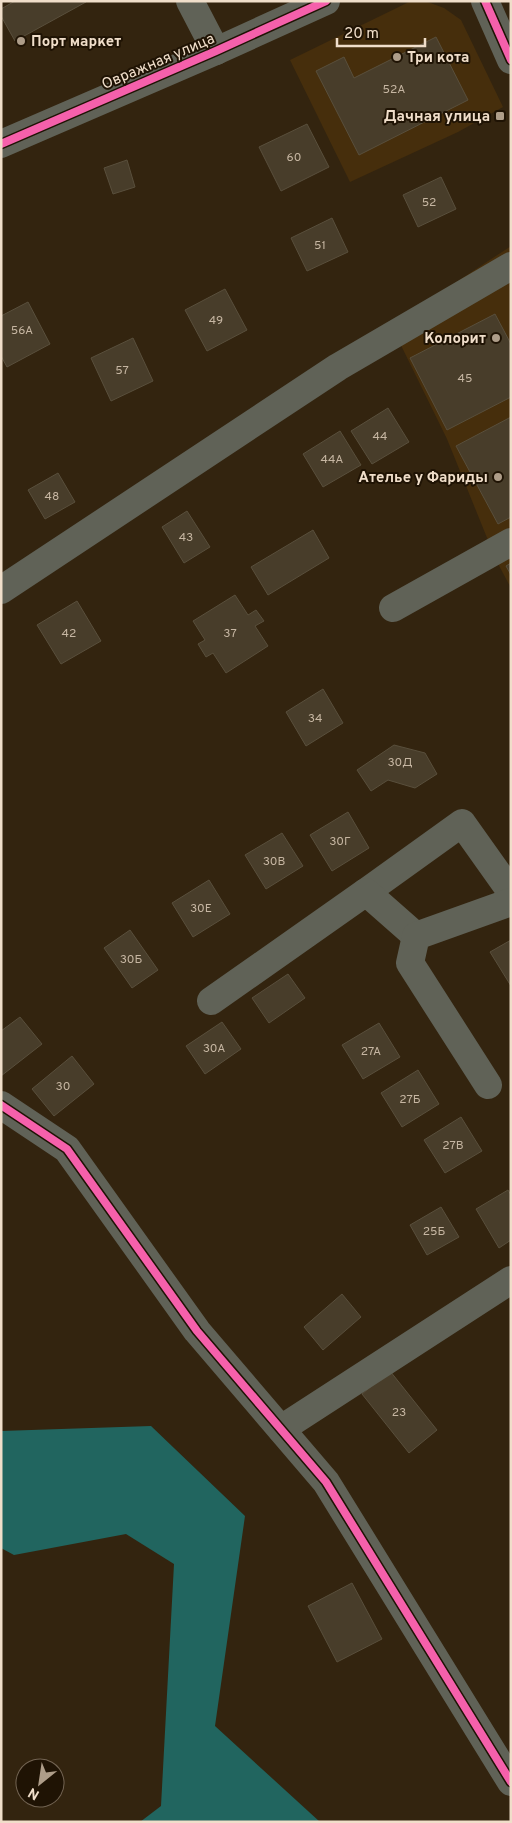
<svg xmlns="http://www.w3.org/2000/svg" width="512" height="1823" viewBox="0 0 512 1823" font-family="Overpass,sans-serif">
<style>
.built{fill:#462e0c}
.water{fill:#21655f}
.building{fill:#483d2a;stroke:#594f3c}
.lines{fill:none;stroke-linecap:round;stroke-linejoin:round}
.minor{stroke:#606257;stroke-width:28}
.cycleway-casing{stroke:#1f1304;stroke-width:11}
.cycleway{stroke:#f560ab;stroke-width:8}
.poi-dot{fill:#ae9d89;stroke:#1f1304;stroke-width:2}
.labels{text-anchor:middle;stroke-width:4;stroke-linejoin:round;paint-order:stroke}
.number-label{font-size:12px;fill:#c6b6a2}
.poi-label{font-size:15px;font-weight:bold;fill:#f0deca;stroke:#1f1304;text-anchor:end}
.street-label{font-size:15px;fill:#f0deca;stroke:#1f1304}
</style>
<rect width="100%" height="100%" fill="#33240f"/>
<g class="built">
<path d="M411,1H425L444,8L461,20L503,107L458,132L350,182L290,60Z"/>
<path d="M511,246V588L496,560L447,439L391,325Z"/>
</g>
<path class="water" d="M151,1426L245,1516L215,1726L320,1822H140L161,1806L174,1564L126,1534L14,1555L1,1548V1431Z"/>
<g class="building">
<path d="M15,1H85L86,2L15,41L1,16V9Z"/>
<path d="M436,37L468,100L359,155L316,71L344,57L354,78Z"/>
<path d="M307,124L329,167L281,191L259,147Z"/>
<path d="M127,160L135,187L113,194L104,168Z"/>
<path d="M441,177L456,209L418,227L403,195Z"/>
<path d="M332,218L348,252L307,271L291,238Z"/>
<path d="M225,289L247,330L207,351L185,310Z"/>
<path d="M28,302L50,344L7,367L1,356V316Z"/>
<path d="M495,314L511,344V397L447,430L410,358Z"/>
<path d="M133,338L153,381L111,401L91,358Z"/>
<path d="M388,408L409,442L372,464L351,431Z"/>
<path d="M511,417V517L498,524L456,446Z"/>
<path d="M340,431L361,465L323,487L303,454Z"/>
<path d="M58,473L75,502L45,519L28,490Z"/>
<path d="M187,511L210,547L184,563L162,527Z"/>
<path d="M313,530L329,558L268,595L251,567Z"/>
<path d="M511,563V575L506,566Z"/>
<path d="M235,595L248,615L256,610L264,621L255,626L268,646L226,673L213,653L206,657L198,644L205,640L193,621Z"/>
<path d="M77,601L101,641L61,664L37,625Z"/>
<path d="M323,689L343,723L306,746L286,712Z"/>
<path d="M394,745L425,753L437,774L415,788L388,780L371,791L357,770Z"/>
<path d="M348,812L369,848L332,871L310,835Z"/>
<path d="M282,833L303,866L266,889L245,855Z"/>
<path d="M209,880L230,914L193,937L172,903Z"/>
<path d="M130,930L158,970L132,988L104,948Z"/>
<path d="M511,940V986L490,952Z"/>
<path d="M288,974L305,998L269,1023L252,998Z"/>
<path d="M20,1017L42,1044L1,1076V1031Z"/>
<path d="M222,1022L241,1049L205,1074L186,1046Z"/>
<path d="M379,1023L400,1057L363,1079L342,1045Z"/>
<path d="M72,1056L94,1084L54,1116L32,1089Z"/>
<path d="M418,1070L439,1104L402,1127L381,1093Z"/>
<path d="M461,1117L482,1151L445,1173L424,1140Z"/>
<path d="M508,1190L511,1195V1240L499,1248L476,1209Z"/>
<path d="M441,1207L459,1237L427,1255L410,1225Z"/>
<path d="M342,1294L361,1317L323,1350L304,1327Z"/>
<path d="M390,1371L437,1430L409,1453L362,1394Z"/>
<path d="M352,1583L382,1639L337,1662L308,1606Z"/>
</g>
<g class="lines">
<g class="minor">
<path d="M190,1L216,51"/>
<path d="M485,1L511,60"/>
<path d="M1,144L216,51L326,1"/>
<path d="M1,590L338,367L511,266"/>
<path d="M393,608L511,542"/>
<path d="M366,892L462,823L511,892"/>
<path d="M211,1001L366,892L416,936"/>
<path d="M488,1085L410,963L416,936L511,902"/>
<path d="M1,1105L67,1149L197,1331L326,1482L511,1782"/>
<path d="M281,1429L511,1280"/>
</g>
<defs>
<g id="cycleway">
<path d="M485,1L511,60"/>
<path d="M1,144L216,51L326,1"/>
<path d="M1,1105L67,1149L197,1331L326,1482L511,1782"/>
</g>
</defs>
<use href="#cycleway" class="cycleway-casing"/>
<use href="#cycleway" class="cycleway"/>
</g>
<g class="poi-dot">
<circle cx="21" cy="41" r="5"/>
<circle cx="397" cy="57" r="5"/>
<rect x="495" y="111" width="10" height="10" rx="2.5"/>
<circle cx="496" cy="338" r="5"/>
<circle cx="498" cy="477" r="5"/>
</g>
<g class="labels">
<g class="number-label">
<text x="394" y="93">52А</text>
<text x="294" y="161">60</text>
<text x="429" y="206">52</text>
<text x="320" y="249">51</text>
<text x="216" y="324">49</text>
<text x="22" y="334">56А</text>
<text x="122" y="374">57</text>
<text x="465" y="382">45</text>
<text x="380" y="440">44</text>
<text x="332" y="463">44А</text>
<text x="52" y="500">48</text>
<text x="186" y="541">43</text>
<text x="69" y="637">42</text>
<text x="230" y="637">37</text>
<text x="315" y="722">34</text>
<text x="400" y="766">30Д</text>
<text x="340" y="845">30Г</text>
<text x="274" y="865">30В</text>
<text x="201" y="912">30Е</text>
<text x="131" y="963">30Б</text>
<text x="214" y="1052">30А</text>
<text x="371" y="1055">27А</text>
<text x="63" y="1090">30</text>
<text x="410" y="1103">27Б</text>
<text x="453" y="1149">27В</text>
<text x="434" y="1235">25Б</text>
<text x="399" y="1416">23</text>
</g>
<g class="poi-label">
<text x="31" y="46" text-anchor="start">Порт маркет</text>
<text x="407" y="62" text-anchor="start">Три кота</text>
<text x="490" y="121">Дачная улица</text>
<text x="486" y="343">Колорит</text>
<text x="488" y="482">Ателье у Фариды</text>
</g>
<g class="street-label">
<text transform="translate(158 61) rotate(-23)" y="5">Овражная улица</text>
</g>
</g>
<rect width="512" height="1823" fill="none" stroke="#f0deca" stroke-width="5"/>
<g transform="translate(40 1783) rotate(210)"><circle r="24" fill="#1f1304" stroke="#736453"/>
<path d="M0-4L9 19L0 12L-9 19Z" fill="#ae9d89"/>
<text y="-8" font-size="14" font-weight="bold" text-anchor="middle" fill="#f0deca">N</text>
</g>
<path d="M337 38v8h88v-8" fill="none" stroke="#f0deca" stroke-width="2.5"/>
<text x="344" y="38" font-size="15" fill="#f0deca" stroke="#1f1304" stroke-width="4" paint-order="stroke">20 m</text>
</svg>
